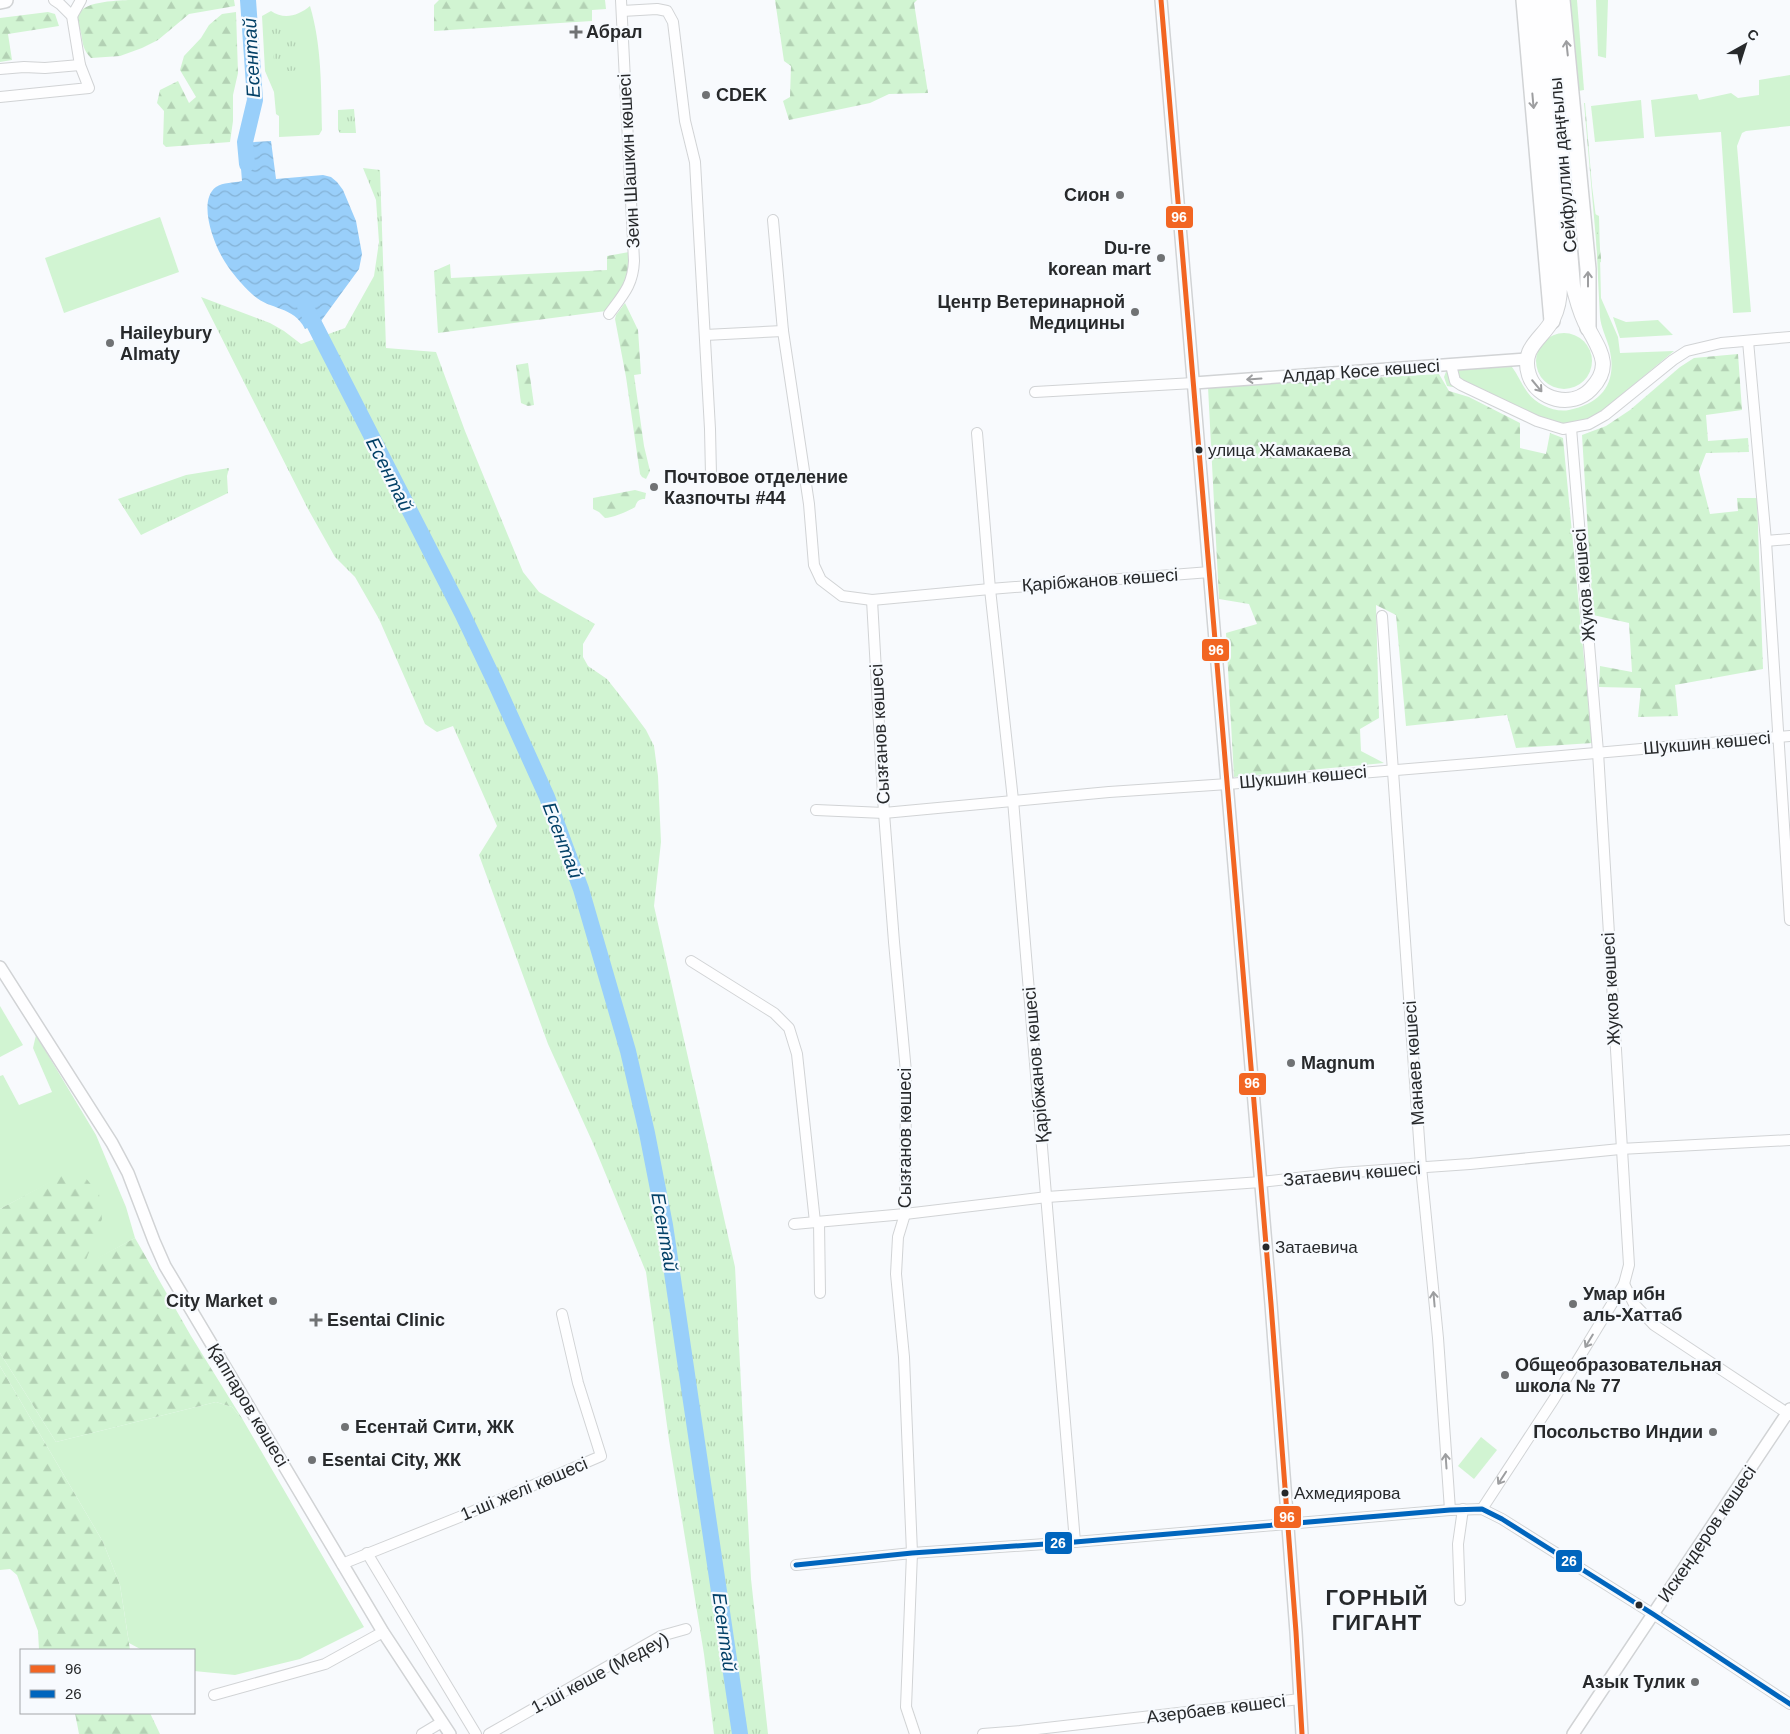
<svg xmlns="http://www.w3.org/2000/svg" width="1790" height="1734" viewBox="0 0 1790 1734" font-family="Helvetica,sans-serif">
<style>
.grass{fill:#d1f4d2}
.forest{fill:url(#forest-firs)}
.park{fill:url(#park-tufts)}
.water{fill:url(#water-waves)}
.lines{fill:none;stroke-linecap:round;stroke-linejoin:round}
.river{stroke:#99cffa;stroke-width:16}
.minor-casing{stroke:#d1d3d5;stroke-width:12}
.tertiary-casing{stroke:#d1d3d5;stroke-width:14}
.secondary-casing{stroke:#d1d3d5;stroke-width:16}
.primary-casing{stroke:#d1d3d5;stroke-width:18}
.minor{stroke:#fefeff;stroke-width:10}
.tertiary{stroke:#fefeff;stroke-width:11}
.secondary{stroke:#fefeff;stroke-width:14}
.primary{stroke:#fefeff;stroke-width:15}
.bus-1-casing{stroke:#f7fafe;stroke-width:9}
.bus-2-casing{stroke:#f7fafe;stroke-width:9}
.bus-1{stroke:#f26522;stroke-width:5}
.bus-2{stroke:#0065bd;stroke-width:5}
.oneway{stroke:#9d9ea0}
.poi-dot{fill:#707274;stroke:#f7fafe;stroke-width:2}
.bus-dot{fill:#27292b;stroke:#f7fafe;stroke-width:2}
.labels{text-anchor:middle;stroke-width:4.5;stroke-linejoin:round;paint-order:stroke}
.bus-label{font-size:17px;fill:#27292b;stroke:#f7fafe;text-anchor:start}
.poi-label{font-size:18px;font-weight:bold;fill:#27292b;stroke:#f7fafe;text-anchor:start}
.street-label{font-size:18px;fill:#27292b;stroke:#f7fafe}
.water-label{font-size:19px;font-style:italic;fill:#024067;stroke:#f7fafe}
.district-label{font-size:22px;font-weight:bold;letter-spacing:1px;fill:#27292b;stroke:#f7fafe}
.line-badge{stroke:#f7fafe;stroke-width:2}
.badge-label{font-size:14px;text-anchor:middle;font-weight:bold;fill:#fff}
</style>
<defs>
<pattern id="forest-firs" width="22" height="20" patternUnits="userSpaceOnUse" patternTransform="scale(1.25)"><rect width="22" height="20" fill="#d1f4d2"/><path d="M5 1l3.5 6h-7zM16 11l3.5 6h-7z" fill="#b3d1b4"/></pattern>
<pattern id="park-tufts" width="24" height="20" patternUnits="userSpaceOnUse" patternTransform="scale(1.25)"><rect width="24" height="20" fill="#d1f4d2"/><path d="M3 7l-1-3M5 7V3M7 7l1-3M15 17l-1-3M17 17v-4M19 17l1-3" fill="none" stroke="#b3d1b4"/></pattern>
<pattern id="water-waves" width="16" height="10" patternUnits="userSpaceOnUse" patternTransform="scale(1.25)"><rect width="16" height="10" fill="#99cffa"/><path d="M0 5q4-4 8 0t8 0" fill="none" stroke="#84b2d6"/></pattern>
</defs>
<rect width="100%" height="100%" fill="#f8fafd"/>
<g class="grass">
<path d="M1570,0H1577L1584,90L1578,91Z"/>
<path d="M1596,0H1608L1606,58L1598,56Z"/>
<path d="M310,6C322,46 321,89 322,130L319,135L279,137V116L276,114L274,92L265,71L262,16L271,11C284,20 298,16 310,6Z"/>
<path d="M1790,75V126L1746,131L1742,133L1737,146L1751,312L1733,313L1721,132L1655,137L1651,100L1697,94L1699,100L1731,93L1738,98L1759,95V80Z"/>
<path d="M1641,100L1644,138L1595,142L1591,106Z"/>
<path d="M1595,214L1599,216L1601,298L1618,337L1620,353L1674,351L1615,400L1610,407L1583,423L1558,424L1470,390L1447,386L1444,377L1447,369L1512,367C1518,375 1522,385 1528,393C1536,404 1555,413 1569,410C1603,403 1618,382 1609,347C1606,337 1601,327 1600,317C1598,283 1597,249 1595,214Z"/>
<path d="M160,217L179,272L64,313L45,258Z"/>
<path d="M1613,317L1626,322L1658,320L1673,335L1620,338Z"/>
<circle cx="1564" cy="361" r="28"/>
<path d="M0,1006L23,1045L0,1057Z"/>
<path d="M36,1035L96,1135L126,1207L135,1238L84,1266L66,1174L0,1209V1076L3,1075L19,1105L52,1092L33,1048Z"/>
<path d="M0,1353L56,1442L216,1402L232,1407L243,1420L364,1627L300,1659L235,1675L194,1671V1650H142L129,1643L120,1585L103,1542L0,1366Z"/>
<path d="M1481,1437L1497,1450L1474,1479L1458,1466Z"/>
</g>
<g class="forest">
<path d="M128,0H234L235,6L189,14L158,40L142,48L120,56L91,58C83,50 83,44 81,33C80,29 77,22 78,17C80,1 116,1 128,0Z"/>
<path d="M439,0H605L606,9L592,10V21L434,31V5Z"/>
<path d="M775,0H917L914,3L928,93L889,94L870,103L789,120L783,101L790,97L791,66L784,61Z"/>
<path d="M48,12L55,14L59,26L8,34L12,60L0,62V18Z"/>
<path d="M236,12L238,73L233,95V121L230,142L166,147L163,144L164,111L157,103L160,90L178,81L189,103L196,97L180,70L184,56L201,38L209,25L222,14Z"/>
<path d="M1584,103H1585L1592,186L1601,257V262L1598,263Z"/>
<path d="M629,252V276L606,311L438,333L434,271L450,264L451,278L607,270V256Z"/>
<path d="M625,303L638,330L641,374L634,375L644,446L650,471L646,479L642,477L640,474L626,377L615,319L616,315Z"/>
<path d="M1738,354L1742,410L1706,415L1708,441L1748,438L1749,452L1706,453L1699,471L1710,514L1738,511L1737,498H1757L1763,669L1675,685L1678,716L1638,717L1641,688L1599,687L1600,666L1632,672L1629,623L1593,615L1582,435L1606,426L1630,410L1680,367L1694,358Z"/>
<path d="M528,363L534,405L528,406L521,403L516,365Z"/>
<path d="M1439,374L1449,391L1469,397L1520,423V448L1546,454L1550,433L1563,438L1592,743L1516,748L1507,715L1406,726L1396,615L1376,605L1379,718L1360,729L1361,751L1384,763L1234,777L1226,633L1257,624L1249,604L1219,599L1208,387Z"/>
<path d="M635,490L646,493L645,499C639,499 637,501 635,507C629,511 612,518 605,518L599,512L593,509V498Z"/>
<path d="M66,1173L84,1176L99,1194L102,1219L84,1265L135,1238L191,1336L243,1420L232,1407L216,1402L56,1442L0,1353V1209Z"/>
<path d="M0,1366L103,1542L120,1585L130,1650H39L38,1631L17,1575L10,1569L0,1570Z"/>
<path d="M75,1713H150L160,1734H79Z"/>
</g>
<g class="park">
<path d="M298,24L302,70L275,72L271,27Z"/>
<path d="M354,109L356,133H340L338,130V110Z"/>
<path d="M363,168L380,170L386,348L436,352L465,431L523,572L539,592L595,624L583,644V657L588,666L607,679L626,703L646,730L654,746L658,776L661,842L654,906L735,1267L751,1579L768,1734H714L704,1654L669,1440L646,1272L592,1141L548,1044L479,855L497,826L453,726L437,732L425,724L379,619L355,577L335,557L308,509L201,297L270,323L284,331L301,344L345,328L374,276L379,242L376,200Z"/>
<path d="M229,468L227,476L228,493L141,535L118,499L186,475Z"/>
</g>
<path class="water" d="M271,141L276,179L323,175L331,177L337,182L343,190L356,221L362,254L359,269L321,321L305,329C293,305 269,311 252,294C242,285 232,273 225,262C214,245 197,201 216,187C223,182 234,183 242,181L239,143Z"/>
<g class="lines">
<g class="river">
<path d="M247,164L245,142L255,100L248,0"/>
<path d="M305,306L462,613L495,682L547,797L581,889L628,1051L647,1133L665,1225L740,1734"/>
</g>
<defs>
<g id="minor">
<path d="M622,11L657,9L667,11L673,22L685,121L695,162L710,429L711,475"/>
<path d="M72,16L81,0"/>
<path d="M0,69L24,67L45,68L80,65"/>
<path d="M0,97L89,88L80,65L72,16L60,4L54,0"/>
<path d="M773,220L783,331L809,504L814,565L821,580L842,596L872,600L990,589L1210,572"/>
<path d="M609,314C623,295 633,285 634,261L621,0"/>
<path d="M705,335L783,331"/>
<path d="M1748,341L1766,541L1790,920"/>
<path d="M1451,365L1455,381L1461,385L1537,421L1563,429L1589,424L1605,415L1673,360L1687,351L1721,343L1790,337"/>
<path d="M1035,392L1194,383"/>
<path d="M977,433L990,589L1013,800L1075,1542"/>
<path d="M1766,541L1790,539"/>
<path d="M872,600L884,813L894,942L906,1072L905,1214L898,1237L896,1274L904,1357L912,1553L906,1707L915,1734"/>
<path d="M1382,616L1421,1167L1438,1338L1450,1510"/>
<path d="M816,810L884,813L1109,792L1228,784L1481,763L1790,736"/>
<path d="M691,961L774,1013L789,1028L797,1054L815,1222"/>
<path d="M819,1222L820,1293"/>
<path d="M794,1224L905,1214L1047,1197L1261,1182L1340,1173L1470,1164L1620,1149L1790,1140"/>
<path d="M1624,1284L1634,1304L1654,1325L1790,1415"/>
<path d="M1482,1509L1554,1399L1624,1284L1629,1265L1598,752L1571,428"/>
<path d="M367,1553L476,1734"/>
<path d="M342,1564L462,1516L601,1456L578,1383L562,1314"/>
<path d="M796,1565L912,1553L1075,1542L1450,1510L1482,1509L1502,1519L1653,1614L1790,1704"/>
<path d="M1460,1600L1458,1544L1463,1509"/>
<path d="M214,1695L325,1664L383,1632"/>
<path d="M422,1734L442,1722"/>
<path d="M489,1734L661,1636L686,1629"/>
<path d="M983,1734L1020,1731L1300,1699"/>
</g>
<g id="tertiary">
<path d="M1161,0L1271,1304L1296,1632L1302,1734"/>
<path d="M1194,383L1527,359"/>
<path d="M0,967L112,1143L128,1173L154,1241L165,1266L383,1632L450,1734"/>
<path d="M1573,1734L1790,1409"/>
</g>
<path id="secondary" d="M1537,0C1542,59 1547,118 1553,177C1555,202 1557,227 1558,252C1559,263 1561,275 1560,286C1560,297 1558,309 1553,319C1543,339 1520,347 1529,375C1537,400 1572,409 1591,389C1613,366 1600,351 1588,328C1580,315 1577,300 1573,286L1549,0"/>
<g id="primary">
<path d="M1524,0L1552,321"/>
<path d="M1562,0L1588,269V328"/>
<path d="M0,1L5,0"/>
</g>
</defs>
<use href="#minor" class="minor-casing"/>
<use href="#tertiary" class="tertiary-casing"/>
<use href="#secondary" class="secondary-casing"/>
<use href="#primary" class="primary-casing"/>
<use href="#minor" class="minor"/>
<use href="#tertiary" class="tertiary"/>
<use href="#secondary" class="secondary"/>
<use href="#primary" class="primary"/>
<defs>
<path id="bus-1" d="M1161,0L1271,1304L1296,1632L1302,1734"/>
<path id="bus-2" d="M796,1565L912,1553L1075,1542L1450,1510L1482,1509L1502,1519L1653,1614L1790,1704"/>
</defs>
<use href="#bus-1" class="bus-1-casing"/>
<use href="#bus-2" class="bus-2-casing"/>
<use href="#bus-1" class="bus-1"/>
<use href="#bus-2" class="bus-2"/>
</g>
<defs><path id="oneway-shaft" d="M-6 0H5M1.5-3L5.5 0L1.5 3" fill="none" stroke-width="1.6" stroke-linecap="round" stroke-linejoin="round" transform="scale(1.25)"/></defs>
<g class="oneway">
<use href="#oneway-shaft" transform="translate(1567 48) rotate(-96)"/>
<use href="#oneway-shaft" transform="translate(1533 101) rotate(85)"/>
<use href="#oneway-shaft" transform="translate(1588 279) rotate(-90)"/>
<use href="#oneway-shaft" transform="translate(1254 379) rotate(176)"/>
<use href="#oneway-shaft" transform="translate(1537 386) rotate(50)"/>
<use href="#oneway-shaft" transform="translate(1434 1299) rotate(-95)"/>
<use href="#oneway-shaft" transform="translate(1589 1341) rotate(121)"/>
<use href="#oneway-shaft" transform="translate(1446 1461) rotate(-94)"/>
<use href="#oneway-shaft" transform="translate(1502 1478) rotate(123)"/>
</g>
<g class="poi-dot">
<path d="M573.5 24.5h5v5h5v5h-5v5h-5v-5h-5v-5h5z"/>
<circle cx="706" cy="95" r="5"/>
<circle cx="1120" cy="195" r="5"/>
<circle cx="1161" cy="258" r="5"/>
<circle cx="1135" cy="312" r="5"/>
<circle cx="110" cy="343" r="5"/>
<circle cx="654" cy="487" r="5"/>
<circle cx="1291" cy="1063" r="5"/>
<circle cx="273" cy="1301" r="5"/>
<circle cx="1573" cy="1304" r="5"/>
<path d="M313.5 1312.5h5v5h5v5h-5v5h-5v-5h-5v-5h5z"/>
<circle cx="1505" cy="1375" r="5"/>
<circle cx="345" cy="1427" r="5"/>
<circle cx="1713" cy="1432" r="5"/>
<circle cx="312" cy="1460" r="5"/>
<circle cx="1695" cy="1682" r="5"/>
</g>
<g class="bus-dot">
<circle cx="1199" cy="450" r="4.5"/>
<circle cx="1266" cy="1247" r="4.5"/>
<circle cx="1285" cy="1493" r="4.5"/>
<circle cx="1639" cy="1605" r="4.5"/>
</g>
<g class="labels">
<g class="bus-label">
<text x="1208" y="456">улица Жамакаева</text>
<text x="1275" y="1253">Затаевича</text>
<text x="1294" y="1499">Ахмедиярова</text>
</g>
<g class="poi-label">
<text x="586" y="38">Абрал</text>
<text x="716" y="101">CDEK</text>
<text x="1110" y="201" text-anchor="end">Сион</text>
<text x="1151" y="254" text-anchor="end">Du-re<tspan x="1151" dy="21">korean mart</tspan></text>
<text x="1125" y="308" text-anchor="end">Центр Ветеринарной<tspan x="1125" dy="21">Медицины</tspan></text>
<text x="120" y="339">Haileybury<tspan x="120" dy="21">Almaty</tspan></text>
<text x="664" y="483">Почтовое отделение<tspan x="664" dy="21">Казпочты #44</tspan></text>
<text x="1301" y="1069">Magnum</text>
<text x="1583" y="1300">Умар ибн<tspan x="1583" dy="21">аль-Хаттаб</tspan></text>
<text x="263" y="1307" text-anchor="end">City Market</text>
<text x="327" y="1326">Esentai Clinic</text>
<text x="1515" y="1371">Общеобразовательная<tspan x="1515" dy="21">школа № 77</tspan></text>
<text x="355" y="1433">Есентай Сити, ЖК</text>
<text x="1703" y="1438" text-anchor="end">Посольство Индии</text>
<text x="322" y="1466">Esentai City, ЖК</text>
<text x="1685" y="1688" text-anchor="end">Азык Тулик</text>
</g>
<g class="street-label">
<text transform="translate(629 161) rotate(-93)" y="6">Зеин Шашкин көшесі</text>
<text transform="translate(1563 165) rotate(-95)" y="6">Сейфуллин даңғылы</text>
<text transform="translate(1361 371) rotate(-4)" y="6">Алдар Көсе көшесі</text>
<text transform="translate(1100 580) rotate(-4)" y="6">Қарібжанов көшесі</text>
<text transform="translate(1584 585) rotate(-95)" y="6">Жуков көшесі</text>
<text transform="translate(880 734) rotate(-93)" y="6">Сызғанов көшесі</text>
<text transform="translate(1707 743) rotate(-5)" y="6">Шукшин көшесі</text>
<text transform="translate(1303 777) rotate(-5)" y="6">Шукшин көшесі</text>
<text transform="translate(1611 989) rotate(-93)" y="6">Жуков көшесі</text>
<text transform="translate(1414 1063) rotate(-94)" y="6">Манаев көшесі</text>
<text transform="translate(1036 1065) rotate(-95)" y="6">Қарібжанов көшесі</text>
<text transform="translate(905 1138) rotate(-90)" y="6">Сызғанов көшесі</text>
<text transform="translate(1352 1174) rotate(-5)" y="6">Затаевич көшесі</text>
<text transform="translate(248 1405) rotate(59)" y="6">Қаппаров көшесі</text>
<text transform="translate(524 1489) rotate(-23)" y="6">1-ші желі көшесі</text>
<text transform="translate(1707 1534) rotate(-56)" y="6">Искендеров көшесі</text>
<text transform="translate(600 1673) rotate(-28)" y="6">1-ші көше (Медеу)</text>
<text transform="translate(1216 1709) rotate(-7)" y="6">Азербаев көшесі</text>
</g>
<g class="water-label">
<text transform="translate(251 58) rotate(-93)" y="7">Есентай</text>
<text transform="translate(390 474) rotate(63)" y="7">Есентай</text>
<text transform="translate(563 840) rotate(69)" y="7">Есентай</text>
<text transform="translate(665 1232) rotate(80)" y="7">Есентай</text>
<text transform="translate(725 1632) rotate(82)" y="7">Есентай</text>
</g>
<g class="district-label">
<text x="1377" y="1605">ГОРНЫЙ<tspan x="1377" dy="25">ГИГАНТ</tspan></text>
</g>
</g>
<g class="line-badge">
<rect x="1165" y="205" width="29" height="24" rx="5" fill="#f26522"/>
<rect x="1201" y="638" width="29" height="24" rx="5" fill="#f26522"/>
<rect x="1238" y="1072" width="29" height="24" rx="5" fill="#f26522"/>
<rect x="1273" y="1505" width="29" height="24" rx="5" fill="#f26522"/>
<rect x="1044" y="1531" width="29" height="24" rx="5" fill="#0065bd"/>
<rect x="1555" y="1549" width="28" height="24" rx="5" fill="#0065bd"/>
</g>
<g class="badge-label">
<text x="1179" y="222">96</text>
<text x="1216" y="655">96</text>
<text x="1252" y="1088">96</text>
<text x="1287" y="1522">96</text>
<text x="1058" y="1548">26</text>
<text x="1569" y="1566">26</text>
</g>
<rect x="20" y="1649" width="175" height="65" fill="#f7fafe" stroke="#a4a6aa"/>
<rect x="30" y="1665" width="25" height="8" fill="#f26522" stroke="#a4a6aa"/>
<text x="65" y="1674" font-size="15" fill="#27292b">96</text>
<rect x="30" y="1690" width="25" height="8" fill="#0065bd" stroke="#a4a6aa"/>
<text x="65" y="1699" font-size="15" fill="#27292b">26</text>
<g transform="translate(1745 45) rotate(39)" stroke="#f7fafe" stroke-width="4" paint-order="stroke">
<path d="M0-4L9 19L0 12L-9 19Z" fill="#27292b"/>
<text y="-8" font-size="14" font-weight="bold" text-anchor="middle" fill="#27292b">С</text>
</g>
</svg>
